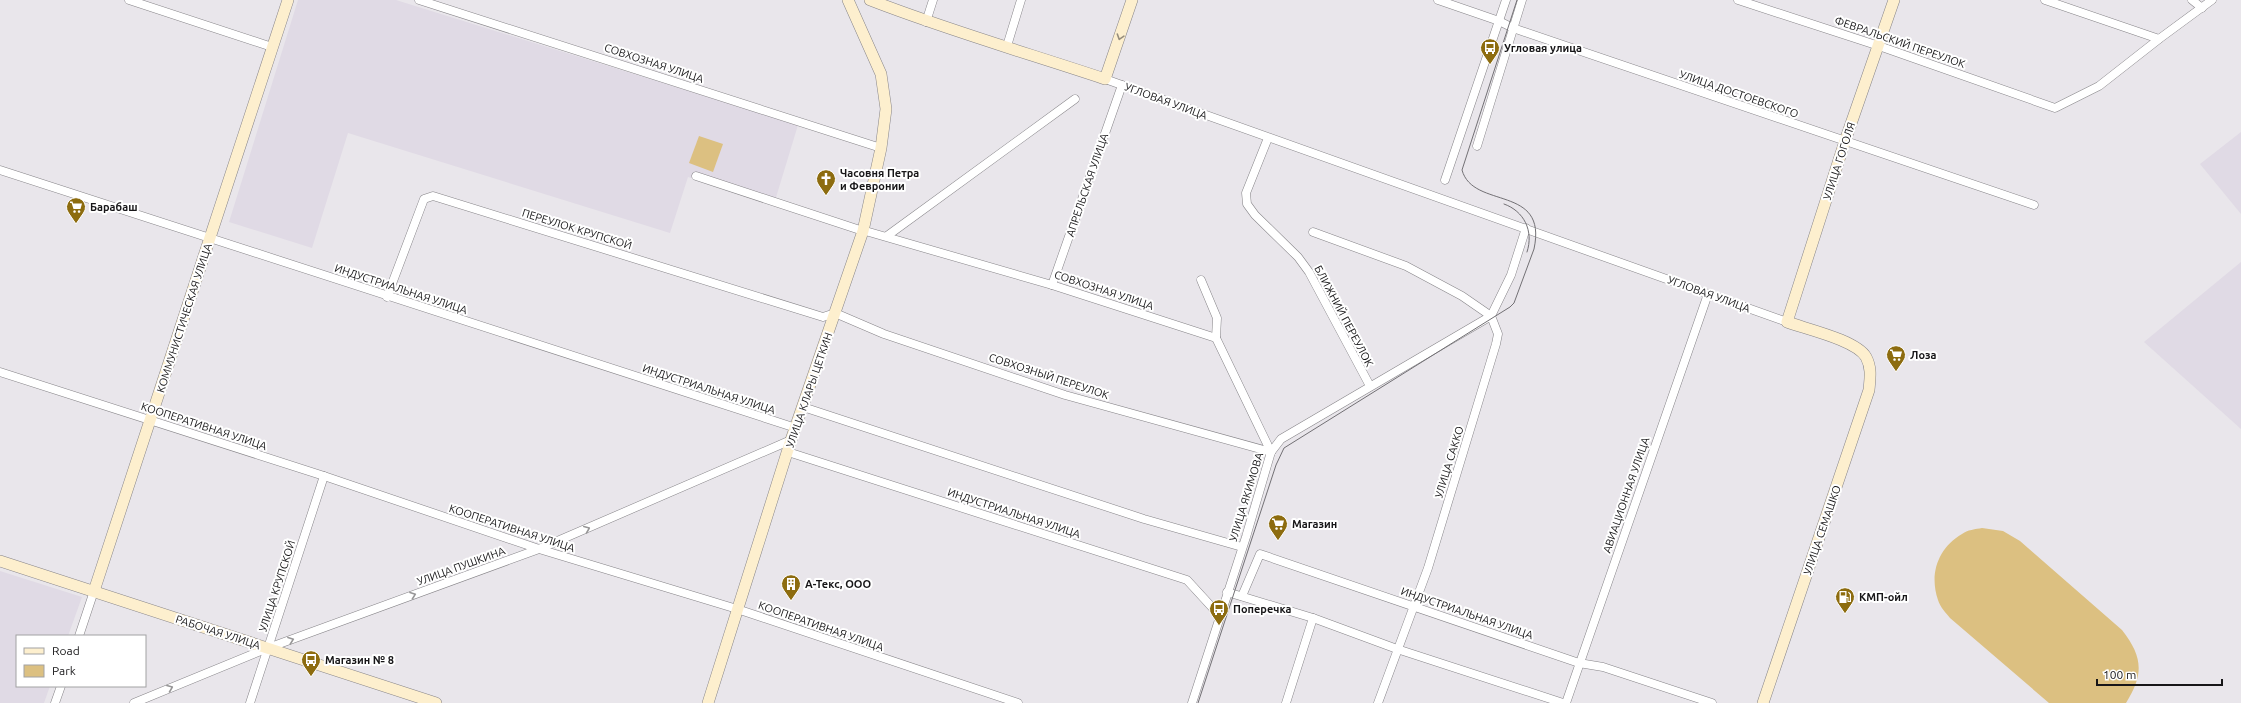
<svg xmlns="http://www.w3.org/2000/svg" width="2241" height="703" viewBox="0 0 2241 703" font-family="Ubuntu,sans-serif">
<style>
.built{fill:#e0dae5}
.green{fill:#dcc081}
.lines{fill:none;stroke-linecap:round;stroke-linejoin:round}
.street-casing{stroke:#868488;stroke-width:9}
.secondary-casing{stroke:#868488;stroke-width:12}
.street{stroke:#fff;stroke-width:8}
.secondary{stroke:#fdefce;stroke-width:11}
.tram{stroke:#727074;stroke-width:1}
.oneway{stroke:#968d7c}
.oneway2{stroke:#979697}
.labels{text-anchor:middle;stroke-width:4;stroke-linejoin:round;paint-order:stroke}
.street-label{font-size:11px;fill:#171618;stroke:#fff}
.poi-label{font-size:11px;font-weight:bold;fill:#171618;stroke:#fff;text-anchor:start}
</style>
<rect width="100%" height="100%" fill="#e9e6eb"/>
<g class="built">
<path d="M298,0H396L798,125L774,204L688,177L670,233L348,133L312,248L229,222Z"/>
<path d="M2241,132V214L2200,164Z"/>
<path d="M2241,262V429L2144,342Z"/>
<path d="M0,571L82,597L68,636H17V686H50L44,703H0Z"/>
</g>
<g class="green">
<path d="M699,136L723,144L713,172L689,163Z"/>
<path d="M1982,528L2003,531L2020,541L2122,630C2143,657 2144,674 2126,703H2049L1950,618C1946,613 1940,607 1938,600C1929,574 1938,548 1962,534C1967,530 1976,529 1982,528Z"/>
</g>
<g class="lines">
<defs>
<g id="street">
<path d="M129,0L272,47"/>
<path d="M419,0L881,148"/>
<path d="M1438,0L1499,21L1513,28L2034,205"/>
<path d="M1738,0L1879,46L2055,108L2099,86L2159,39L2212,0"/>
<path d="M2045,0L2159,39"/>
<path d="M2192,0L2202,8"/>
<path d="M926,22L933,0"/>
<path d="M1007,46L1021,0"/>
<path d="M1105,79L1787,322"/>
<path d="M1268,138L1246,193L1247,204L1255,215L1298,257L1309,272L1370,386"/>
<path d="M1477,146L1522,0"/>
<path d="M0,170L796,428"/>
<path d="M696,176L863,231"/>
<path d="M1445,180L1506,0"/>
<path d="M862,230L1052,285L1216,338L1271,452"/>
<path d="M1313,232L1406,266L1462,296L1491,316L1498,334L1496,344L1428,568L1378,703"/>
<path d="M887,236L1075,99"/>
<path d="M1201,280L1217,318L1216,338"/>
<path d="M1052,285L1122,85"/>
<path d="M387,297L424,199L433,196L823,317L835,313L884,334L1065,395L1271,452"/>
<path d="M1491,316L1511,275L1526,228"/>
<path d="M0,372L324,476L539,549L737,609L1018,703"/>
<path d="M803,407L1144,519L1242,547"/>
<path d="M788,452L1187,580L1220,616"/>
<path d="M1227,592L1313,618L1397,649L1563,703"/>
<path d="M1242,596L1260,554L1579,663L1603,667L1712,703"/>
<path d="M79,636L94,591"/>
<path d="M55,703L61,686"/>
<path d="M134,703L268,648L539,549L791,440"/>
<path d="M250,703L324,476"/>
<path d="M1192,703L1246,537L1271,452L1281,439L1491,316"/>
<path d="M1286,703L1313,618"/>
<path d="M1566,703L1708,294"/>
</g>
<g id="secondary">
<path d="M870,0C947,30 1027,53 1105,79L1132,0"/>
<path d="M0,561L436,703"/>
<path d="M94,591L288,0"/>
<path d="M708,703L791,440L863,231L881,148L886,109L881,74L848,0"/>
<path d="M1763,703L1869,390C1870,379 1872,368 1866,357C1856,340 1806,329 1787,322L1845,141L1894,0"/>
</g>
</defs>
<use href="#street" class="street-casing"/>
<use href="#secondary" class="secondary-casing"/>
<use href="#street" class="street"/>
<use href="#secondary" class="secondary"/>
<g class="tram">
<path d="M1504,204C1524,211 1534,231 1527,252"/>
<path d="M1198,703L1276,465L1284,448L1510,307L1514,303L1534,249C1548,184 1473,210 1462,170L1517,0"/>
</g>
</g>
<defs><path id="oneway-chevron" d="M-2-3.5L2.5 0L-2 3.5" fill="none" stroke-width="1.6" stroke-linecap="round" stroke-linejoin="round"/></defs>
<use class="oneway" href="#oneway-chevron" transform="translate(1120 37) rotate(108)"/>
<g class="oneway2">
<use href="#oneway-chevron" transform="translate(587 529) rotate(-23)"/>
<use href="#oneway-chevron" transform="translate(413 595) rotate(-20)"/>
<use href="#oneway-chevron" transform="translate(291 640) rotate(-20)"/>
<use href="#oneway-chevron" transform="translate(170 688) rotate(-22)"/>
</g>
<defs>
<symbol id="bus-pin" viewBox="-11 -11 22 30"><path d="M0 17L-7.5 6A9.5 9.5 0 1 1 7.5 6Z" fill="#8d6c0f" stroke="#fff"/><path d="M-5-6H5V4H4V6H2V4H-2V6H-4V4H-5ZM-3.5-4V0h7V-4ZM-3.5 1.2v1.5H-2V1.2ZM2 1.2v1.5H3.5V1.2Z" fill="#fff"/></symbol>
<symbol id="church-pin" viewBox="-11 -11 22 30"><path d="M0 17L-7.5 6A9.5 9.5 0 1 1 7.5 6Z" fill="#8d6c0f" stroke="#fff"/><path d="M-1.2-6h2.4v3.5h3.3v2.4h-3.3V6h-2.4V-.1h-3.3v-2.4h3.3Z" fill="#fff"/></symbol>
<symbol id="supermarket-pin" viewBox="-11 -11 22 30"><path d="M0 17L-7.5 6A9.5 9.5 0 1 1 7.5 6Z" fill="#8d6c0f" stroke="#fff"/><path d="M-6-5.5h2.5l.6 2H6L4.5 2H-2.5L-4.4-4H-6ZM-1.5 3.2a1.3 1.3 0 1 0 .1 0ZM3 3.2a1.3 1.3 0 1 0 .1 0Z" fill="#fff"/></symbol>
<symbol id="building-pin" viewBox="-11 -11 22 30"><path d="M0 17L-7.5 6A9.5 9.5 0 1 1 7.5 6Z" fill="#8d6c0f" stroke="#fff"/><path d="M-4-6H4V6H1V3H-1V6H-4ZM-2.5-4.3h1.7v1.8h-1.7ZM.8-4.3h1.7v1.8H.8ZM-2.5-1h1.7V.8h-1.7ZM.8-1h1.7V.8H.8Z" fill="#fff"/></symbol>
<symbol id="fuel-pin" viewBox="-11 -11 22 30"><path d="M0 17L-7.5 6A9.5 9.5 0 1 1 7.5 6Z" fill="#8d6c0f" stroke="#fff"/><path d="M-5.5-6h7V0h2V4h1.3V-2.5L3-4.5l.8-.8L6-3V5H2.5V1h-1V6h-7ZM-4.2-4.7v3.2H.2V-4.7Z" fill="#fff"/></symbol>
</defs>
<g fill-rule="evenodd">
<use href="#bus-pin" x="1479" y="37" width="22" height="30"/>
<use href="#church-pin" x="815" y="168" width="22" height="30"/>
<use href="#supermarket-pin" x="65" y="196" width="22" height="30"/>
<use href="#supermarket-pin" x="1885" y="344" width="22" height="30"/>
<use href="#supermarket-pin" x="1267" y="513" width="22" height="30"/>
<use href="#building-pin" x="780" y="573" width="22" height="30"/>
<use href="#fuel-pin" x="1834" y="586" width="22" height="30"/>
<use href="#bus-pin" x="1208" y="598" width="22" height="30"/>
<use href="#bus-pin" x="300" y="649" width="22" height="30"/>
</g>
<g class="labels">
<g class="street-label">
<text transform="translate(1900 42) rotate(19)" y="4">ФЕВРАЛЬСКИЙ ПЕРЕУЛОК</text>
<text transform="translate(654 63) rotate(18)" y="4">СОВХОЗНАЯ УЛИЦА</text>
<text transform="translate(1739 94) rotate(19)" y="4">УЛИЦА ДОСТОЕВСКОГО</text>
<text transform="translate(1166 101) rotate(20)" y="4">УГЛОВАЯ УЛИЦА</text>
<text transform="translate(1839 161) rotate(-72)" y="4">УЛИЦА ГОГОЛЯ</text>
<text transform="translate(1087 185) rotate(-71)" y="4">АПРЕЛЬСКАЯ УЛИЦА</text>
<text transform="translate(577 229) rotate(17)" y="4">ПЕРЕУЛОК КРУПСКОЙ</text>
<text transform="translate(401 289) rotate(18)" y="4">ИНДУСТРИАЛЬНАЯ УЛИЦА</text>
<text transform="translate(1104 290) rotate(18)" y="4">СОВХОЗНАЯ УЛИЦА</text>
<text transform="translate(1709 294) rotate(20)" y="4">УГЛОВАЯ УЛИЦА</text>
<text transform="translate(1344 316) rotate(62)" y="4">БЛИЖНИЙ ПЕРЕУЛОК</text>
<text transform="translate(184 318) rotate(-72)" y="4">КОММУНИСТИЧЕСКАЯ УЛИЦА</text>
<text transform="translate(1049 376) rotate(18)" y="4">СОВХОЗНЫЙ ПЕРЕУЛОК</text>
<text transform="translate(709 389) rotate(18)" y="4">ИНДУСТРИАЛЬНАЯ УЛИЦА</text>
<text transform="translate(809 390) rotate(-71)" y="4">УЛИЦА КЛАРЫ ЦЕТКИН</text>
<text transform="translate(204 426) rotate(18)" y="4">КООПЕРАТИВНАЯ УЛИЦА</text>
<text transform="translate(1449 462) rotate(-73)" y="4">УЛИЦА САККО</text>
<text transform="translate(1626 495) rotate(-71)" y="4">АВИАЦИОННАЯ УЛИЦА</text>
<text transform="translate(1246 497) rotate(-73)" y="4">УЛИЦА ЯКИМОВА</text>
<text transform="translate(1014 513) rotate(18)" y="4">ИНДУСТРИАЛЬНАЯ УЛИЦА</text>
<text transform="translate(512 528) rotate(18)" y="4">КООПЕРАТИВНАЯ УЛИЦА</text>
<text transform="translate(1822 530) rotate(-71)" y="4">УЛИЦА СЕМАШКО</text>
<text transform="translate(461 566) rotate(-20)" y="4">УЛИЦА ПУШКИНА</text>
<text transform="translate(277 586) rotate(-72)" y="4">УЛИЦА КРУПСКОЙ</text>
<text transform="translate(1467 613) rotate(19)" y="4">ИНДУСТРИАЛЬНАЯ УЛИЦА</text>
<text transform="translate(821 626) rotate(19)" y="4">КООПЕРАТИВНАЯ УЛИЦА</text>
<text transform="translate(218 632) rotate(18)" y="4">РАБОЧАЯ УЛИЦА</text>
</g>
<g class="poi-label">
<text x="1504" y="52">Угловая улица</text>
<text x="840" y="177">Часовня Петра<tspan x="840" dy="13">и Февронии</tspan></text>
<text x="90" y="211">Барабаш</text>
<text x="1910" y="359">Лоза</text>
<text x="1292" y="528">Магазин</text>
<text x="805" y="588">А-Текс, ООО</text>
<text x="1859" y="601">КМП-ойл</text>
<text x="1233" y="613">Поперечка</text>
<text x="325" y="664">Магазин № 8</text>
</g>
</g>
<rect x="16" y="635" width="130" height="52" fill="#ffffff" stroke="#a2a2a3"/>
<rect x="24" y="648" width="20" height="6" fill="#fdefce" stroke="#a2a2a3"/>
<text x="52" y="655" font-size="12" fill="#171618">Road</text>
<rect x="24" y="665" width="20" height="12" fill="#dcc081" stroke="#a2a2a3"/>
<text x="52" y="675" font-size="12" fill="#171618">Park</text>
<path d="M2097 679v6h125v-6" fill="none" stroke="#171618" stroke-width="2"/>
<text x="2103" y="679" font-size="12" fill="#171618" stroke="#ffffff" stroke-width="3" paint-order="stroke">100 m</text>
</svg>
